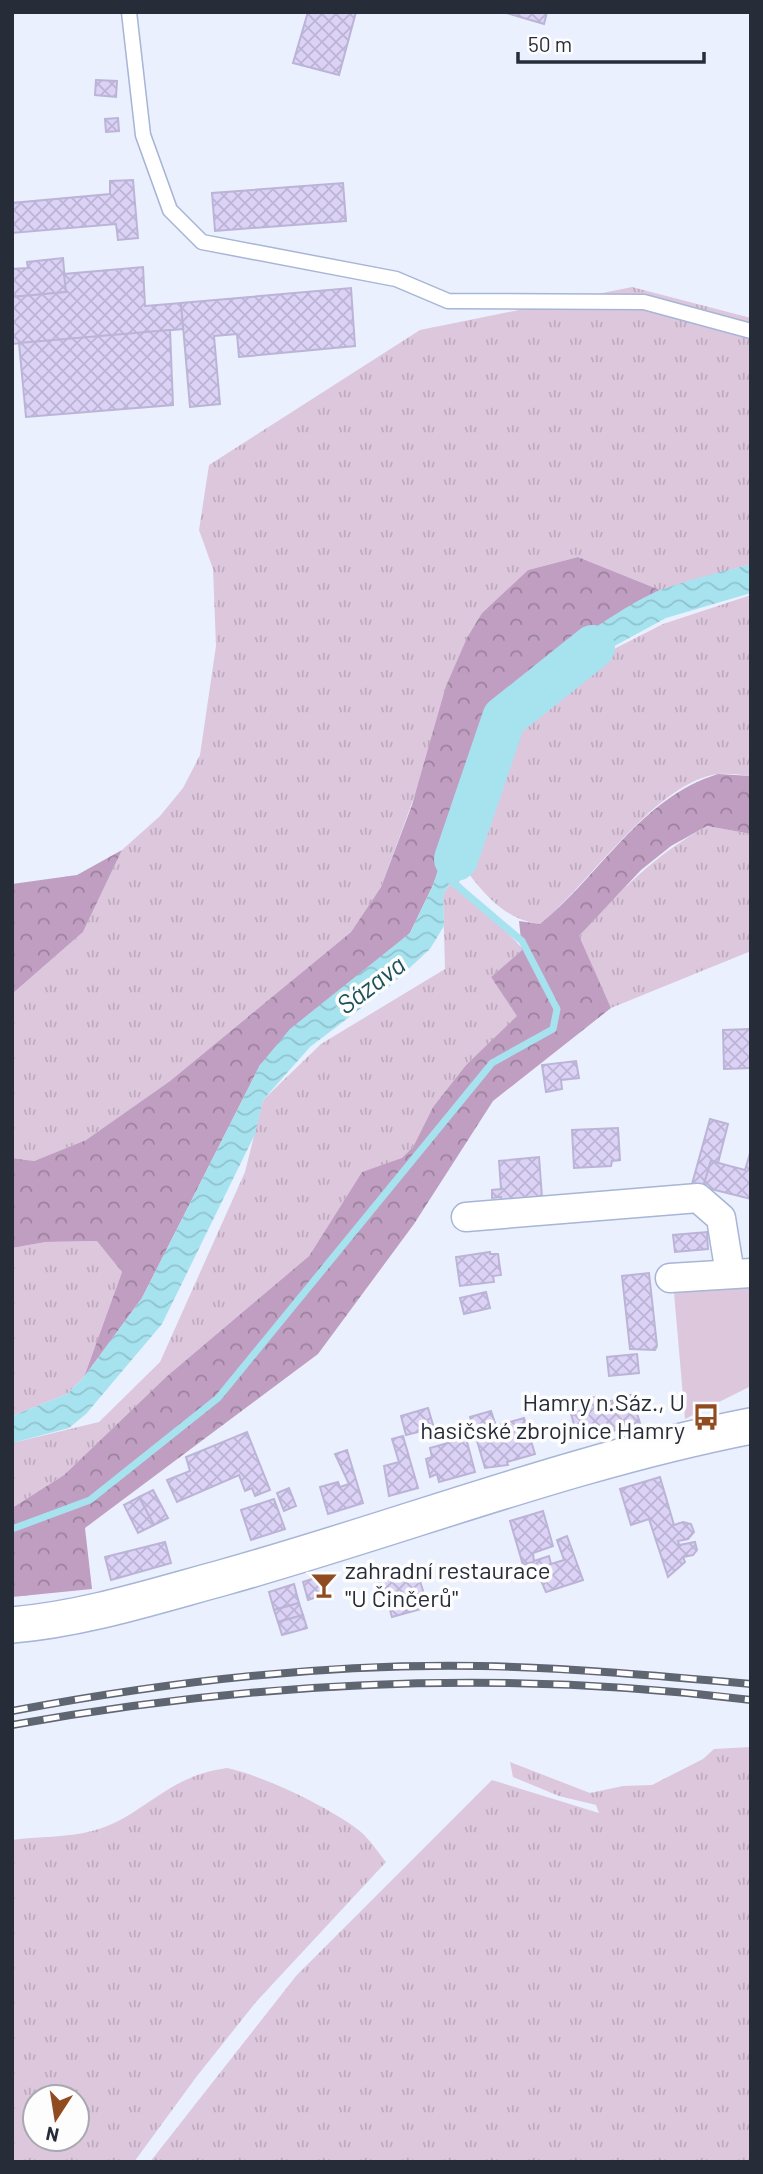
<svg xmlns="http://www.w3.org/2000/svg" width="763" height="2174" viewBox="0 0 763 2174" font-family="Barlow,sans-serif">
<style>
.grass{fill:url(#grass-tufts);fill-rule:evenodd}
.forest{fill:url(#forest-crowns)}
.park{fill:#ddc7dd}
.water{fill:url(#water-waves)}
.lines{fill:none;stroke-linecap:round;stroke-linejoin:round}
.stream{stroke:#a7e3ef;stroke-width:7}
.river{stroke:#a7e3ef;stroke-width:44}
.building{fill:url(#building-cross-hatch);stroke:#bcb4d7;stroke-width:2}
.service-casing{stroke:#a7b5d6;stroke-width:17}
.minor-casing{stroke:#a7b5d6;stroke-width:31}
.tertiary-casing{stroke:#a7b5d6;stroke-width:38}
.service{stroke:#fff;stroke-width:14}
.minor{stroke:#fff;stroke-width:28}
.tertiary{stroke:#fff;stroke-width:35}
.rail-casing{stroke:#606572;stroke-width:8}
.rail{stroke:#fdfdfd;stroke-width:5;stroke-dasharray:16;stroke-linecap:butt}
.labels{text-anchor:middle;stroke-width:7;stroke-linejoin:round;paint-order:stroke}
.poi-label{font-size:24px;fill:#272c39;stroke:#fdfdfd;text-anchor:end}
.water-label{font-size:26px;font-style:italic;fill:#1d515a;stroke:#fdfdfd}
</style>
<defs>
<pattern id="grass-tufts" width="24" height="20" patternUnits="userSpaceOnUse" patternTransform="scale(1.75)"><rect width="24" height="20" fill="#ddc7dd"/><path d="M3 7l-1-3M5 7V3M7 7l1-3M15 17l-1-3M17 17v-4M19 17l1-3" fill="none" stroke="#beabbe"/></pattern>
<pattern id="forest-crowns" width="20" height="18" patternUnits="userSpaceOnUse" patternTransform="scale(1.75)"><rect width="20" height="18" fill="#c09ec1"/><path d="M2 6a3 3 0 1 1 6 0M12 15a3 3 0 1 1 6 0" fill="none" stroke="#9c819e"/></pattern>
<pattern id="water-waves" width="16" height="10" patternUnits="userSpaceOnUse" patternTransform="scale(1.75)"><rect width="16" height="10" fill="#a7e3ef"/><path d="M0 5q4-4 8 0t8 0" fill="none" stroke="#90c3ce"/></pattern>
<pattern id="building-cross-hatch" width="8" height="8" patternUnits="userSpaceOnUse" patternTransform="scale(1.75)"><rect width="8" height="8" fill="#dbd2f6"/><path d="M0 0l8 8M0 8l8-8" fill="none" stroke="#bcb4d4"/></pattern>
</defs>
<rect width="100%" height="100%" fill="#eaf0fe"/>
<g class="grass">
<path d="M632,287L751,318V564L660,590L578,557L528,570L482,613L381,887L351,932L170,1081L86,1140L34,1161L12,1158V994L83,932L122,850L160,816L183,788L200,755L216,646L213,569L199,530L209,465L420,330Z"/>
<path d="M751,595V776C741,775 729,773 719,774C657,780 589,885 540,924C508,920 488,899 469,874L477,789L499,727L526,694L663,624Z"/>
<path d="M707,826L751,834V951L611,1008L578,937C620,891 653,856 707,826Z"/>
<path d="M454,877L523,949L491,977L518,1016L466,1065L433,1107L413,1147L402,1159L362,1172L309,1256L166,1377L64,1475L12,1508V1443L99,1422L160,1362L245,1172L263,1100L321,1044L445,969L443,895Z"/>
<path d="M98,1241L122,1272L84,1377L67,1394L12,1416V1248L46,1242Z"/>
<path d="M751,1747V2162H150L296,1976L492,1780L599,1813L596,1805L559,1796L513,1777L510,1762L590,1793L623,1786L652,1785L703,1759L714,1749Z"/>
<path d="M227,1768C262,1775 333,1809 361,1832C370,1840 378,1852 386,1862L256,2002L197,2076L134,2162H12V1840C38,1836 67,1838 92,1831C143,1818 165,1776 227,1768ZM35,2097H77V2139H35Z"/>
</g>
<g class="forest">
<path d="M578,557L660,590L609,620L506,695L433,885L410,933L260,1065L142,1298L84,1377L122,1272L97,1241L46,1242L12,1248V1158L34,1161L86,1140L170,1081L351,932L381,887L412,805L446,686L467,638L482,613L528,570Z"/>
<path d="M718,774L751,776V834L707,826L671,846L641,870L579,936L611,1008L493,1101L414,1224L318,1354L85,1528L92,1589L12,1597V1508L64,1475L166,1377L309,1256L362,1172L402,1158L413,1147L433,1107L466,1065L517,1016L491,977L522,950L519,921L540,924C601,875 640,798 718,774Z"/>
<path d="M122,850L83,932L12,994V884L77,875Z"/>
</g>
<path class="park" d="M751,1282V1386L685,1419L674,1293Z"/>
<path class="water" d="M751,564V593L666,618L526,694L499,727L477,789L469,853L459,882L454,877L443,895L444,926L430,949L390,986L310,1047L263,1100L255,1134L162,1324L86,1414L69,1428L12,1443V1416L67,1394L84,1377L142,1298L260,1065L290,1029L410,933L433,885L489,715C517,681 621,604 663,589C691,579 722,572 751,564Z"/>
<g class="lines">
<path class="stream" d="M12,1529L90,1500L218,1398L492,1063L553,1029L557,1009L522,941L449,879"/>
<path class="river" d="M456,859L504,718L593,647"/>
</g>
<g class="building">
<path d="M308,12H356L339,75L293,63Z"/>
<path d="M503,12H547L544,24Z"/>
<path d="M96,80L117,81L116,97L95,95Z"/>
<path d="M118,118L119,131L106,132L105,119Z"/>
<path d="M133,180L138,238L118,240L116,224L12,233V203L110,194V181Z"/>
<path d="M343,183L346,221L215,231L212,193Z"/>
<path d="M63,258L66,292L12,297V269L28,268L27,262Z"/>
<path d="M143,267L145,306L181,303L183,329L12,344V297L66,292L64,274Z"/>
<path d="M351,288L355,346L239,357L237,334L214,336L220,404L190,407L181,303Z"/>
<path d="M170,330L173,405L26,417L19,343Z"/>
<path d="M751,1029V1068L724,1069L723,1030Z"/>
<path d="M576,1061L579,1078L561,1080L562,1089L546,1092L542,1065Z"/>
<path d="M710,1119L728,1124L718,1163L711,1161L703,1187L692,1184Z"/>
<path d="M618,1128L620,1160L612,1161L611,1166L574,1168L572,1130Z"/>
<path d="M751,1150V1199L703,1187L711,1161L745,1170Z"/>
<path d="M539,1157L542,1197L501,1201V1197L492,1198V1190L501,1189L499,1161Z"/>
<path d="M707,1232L708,1249L675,1252L673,1235Z"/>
<path d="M490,1252V1254H498L501,1275L493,1276L494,1282L460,1286L456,1257Z"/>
<path d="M649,1273L657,1346L655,1350L630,1349L622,1276Z"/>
<path d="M486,1292L490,1308L464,1314L460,1298Z"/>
<path d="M637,1354L639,1373L609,1376L607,1357Z"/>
<path d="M631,1395L640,1423L579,1441L571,1414L585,1409L582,1401L595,1397L598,1405Z"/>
<path d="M428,1408L434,1428L406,1435L401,1416Z"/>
<path d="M491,1411L496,1426L524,1418L535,1454L507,1462L508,1465L485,1468L470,1417Z"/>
<path d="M247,1432L270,1490L255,1496L252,1488L245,1491L239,1475L177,1502L167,1480L190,1471L186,1457Z"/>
<path d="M403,1436L418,1488L389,1496L384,1466L399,1462L392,1439Z"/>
<path d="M466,1438L475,1472L439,1482L437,1474L430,1477L426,1459L432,1457L430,1448Z"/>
<path d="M347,1450L363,1503L328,1514L320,1487L338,1482L340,1487L349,1484L335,1454Z"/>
<path d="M660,1477L674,1525L683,1522L691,1524L694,1532L688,1539L678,1541L679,1545L695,1542L697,1550L693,1555L683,1557L685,1562L668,1577L649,1519L631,1525L620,1489Z"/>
<path d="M289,1488L296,1506L284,1511L277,1493Z"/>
<path d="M153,1490L168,1518L154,1525L139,1497Z"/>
<path d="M139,1497L154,1525L138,1533L124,1505Z"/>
<path d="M274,1499L285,1529L251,1540L241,1510Z"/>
<path d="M543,1511L553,1546L533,1553L534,1561L549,1556L551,1564L564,1560L557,1540L567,1536L583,1580L546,1592L533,1562L523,1565L510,1521Z"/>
<path d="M165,1542L171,1563L111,1580L105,1557Z"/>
<path d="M416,1568L428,1607L392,1617L383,1587L379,1588L376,1579Z"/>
<path d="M321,1576L326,1594L308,1600L303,1582Z"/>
<path d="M294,1584L299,1603L274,1610L269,1592Z"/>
<path d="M299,1603L303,1615L278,1622L274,1610Z"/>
<path d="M303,1615L307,1628L282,1635L278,1622Z"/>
</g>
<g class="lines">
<defs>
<path id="service" d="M129,12L143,135L170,210L202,242L396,279L448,301L644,302L751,331"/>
<g id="minor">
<path d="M466,1217L698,1198L721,1218L730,1274"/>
<path d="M670,1278L751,1273"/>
</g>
<path id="tertiary" d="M12,1625C84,1619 155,1596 225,1577C400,1528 572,1461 751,1426"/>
</defs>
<use href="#service" class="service-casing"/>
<use href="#minor" class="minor-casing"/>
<use href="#tertiary" class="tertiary-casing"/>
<use href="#service" class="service"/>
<use href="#minor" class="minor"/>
<use href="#tertiary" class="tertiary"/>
<defs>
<g id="rail">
<path d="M12,1711C165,1682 325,1663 481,1666C571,1668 661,1676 751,1684"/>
<path d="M12,1725C257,1681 504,1669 751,1700"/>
</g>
</defs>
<use href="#rail" class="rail-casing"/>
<use href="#rail" class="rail"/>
</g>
<defs>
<symbol id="bus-bare" viewBox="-9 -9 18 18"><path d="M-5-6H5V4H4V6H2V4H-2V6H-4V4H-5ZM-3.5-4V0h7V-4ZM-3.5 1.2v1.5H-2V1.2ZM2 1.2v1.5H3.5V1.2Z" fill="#904b20" stroke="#fdfdfd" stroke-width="2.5" paint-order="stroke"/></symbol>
<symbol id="bar-bare" viewBox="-9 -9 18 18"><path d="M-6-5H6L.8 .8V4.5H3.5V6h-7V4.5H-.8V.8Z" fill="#904b20" stroke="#fdfdfd" stroke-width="2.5" paint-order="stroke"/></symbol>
</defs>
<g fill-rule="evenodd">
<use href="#bus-bare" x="687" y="1398" width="38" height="38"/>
<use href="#bar-bare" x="305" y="1566" width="38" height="38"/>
</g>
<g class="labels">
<g class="poi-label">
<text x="685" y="1411">Hamry n.Sáz., U<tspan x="685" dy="28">hasičské zbrojnice Hamry</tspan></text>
<text x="345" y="1579" text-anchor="start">zahradní restaurace<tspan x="345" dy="28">"U Činčerů"</tspan></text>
</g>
<g class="water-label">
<text transform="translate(371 985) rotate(-37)" y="9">Sázava</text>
</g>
</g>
<rect width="763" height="2174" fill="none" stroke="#272c39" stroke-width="28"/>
<g transform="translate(56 2118) rotate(192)"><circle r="33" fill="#fdfdfd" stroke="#a7a9af" stroke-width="2"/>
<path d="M0-5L12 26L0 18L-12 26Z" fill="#904b20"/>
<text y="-10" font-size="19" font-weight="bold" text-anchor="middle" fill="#272c39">N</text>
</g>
<path d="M518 52v10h186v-10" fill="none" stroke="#272c39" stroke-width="3.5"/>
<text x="528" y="52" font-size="21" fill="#272c39" stroke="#fdfdfd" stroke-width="5" paint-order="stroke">50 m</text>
</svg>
